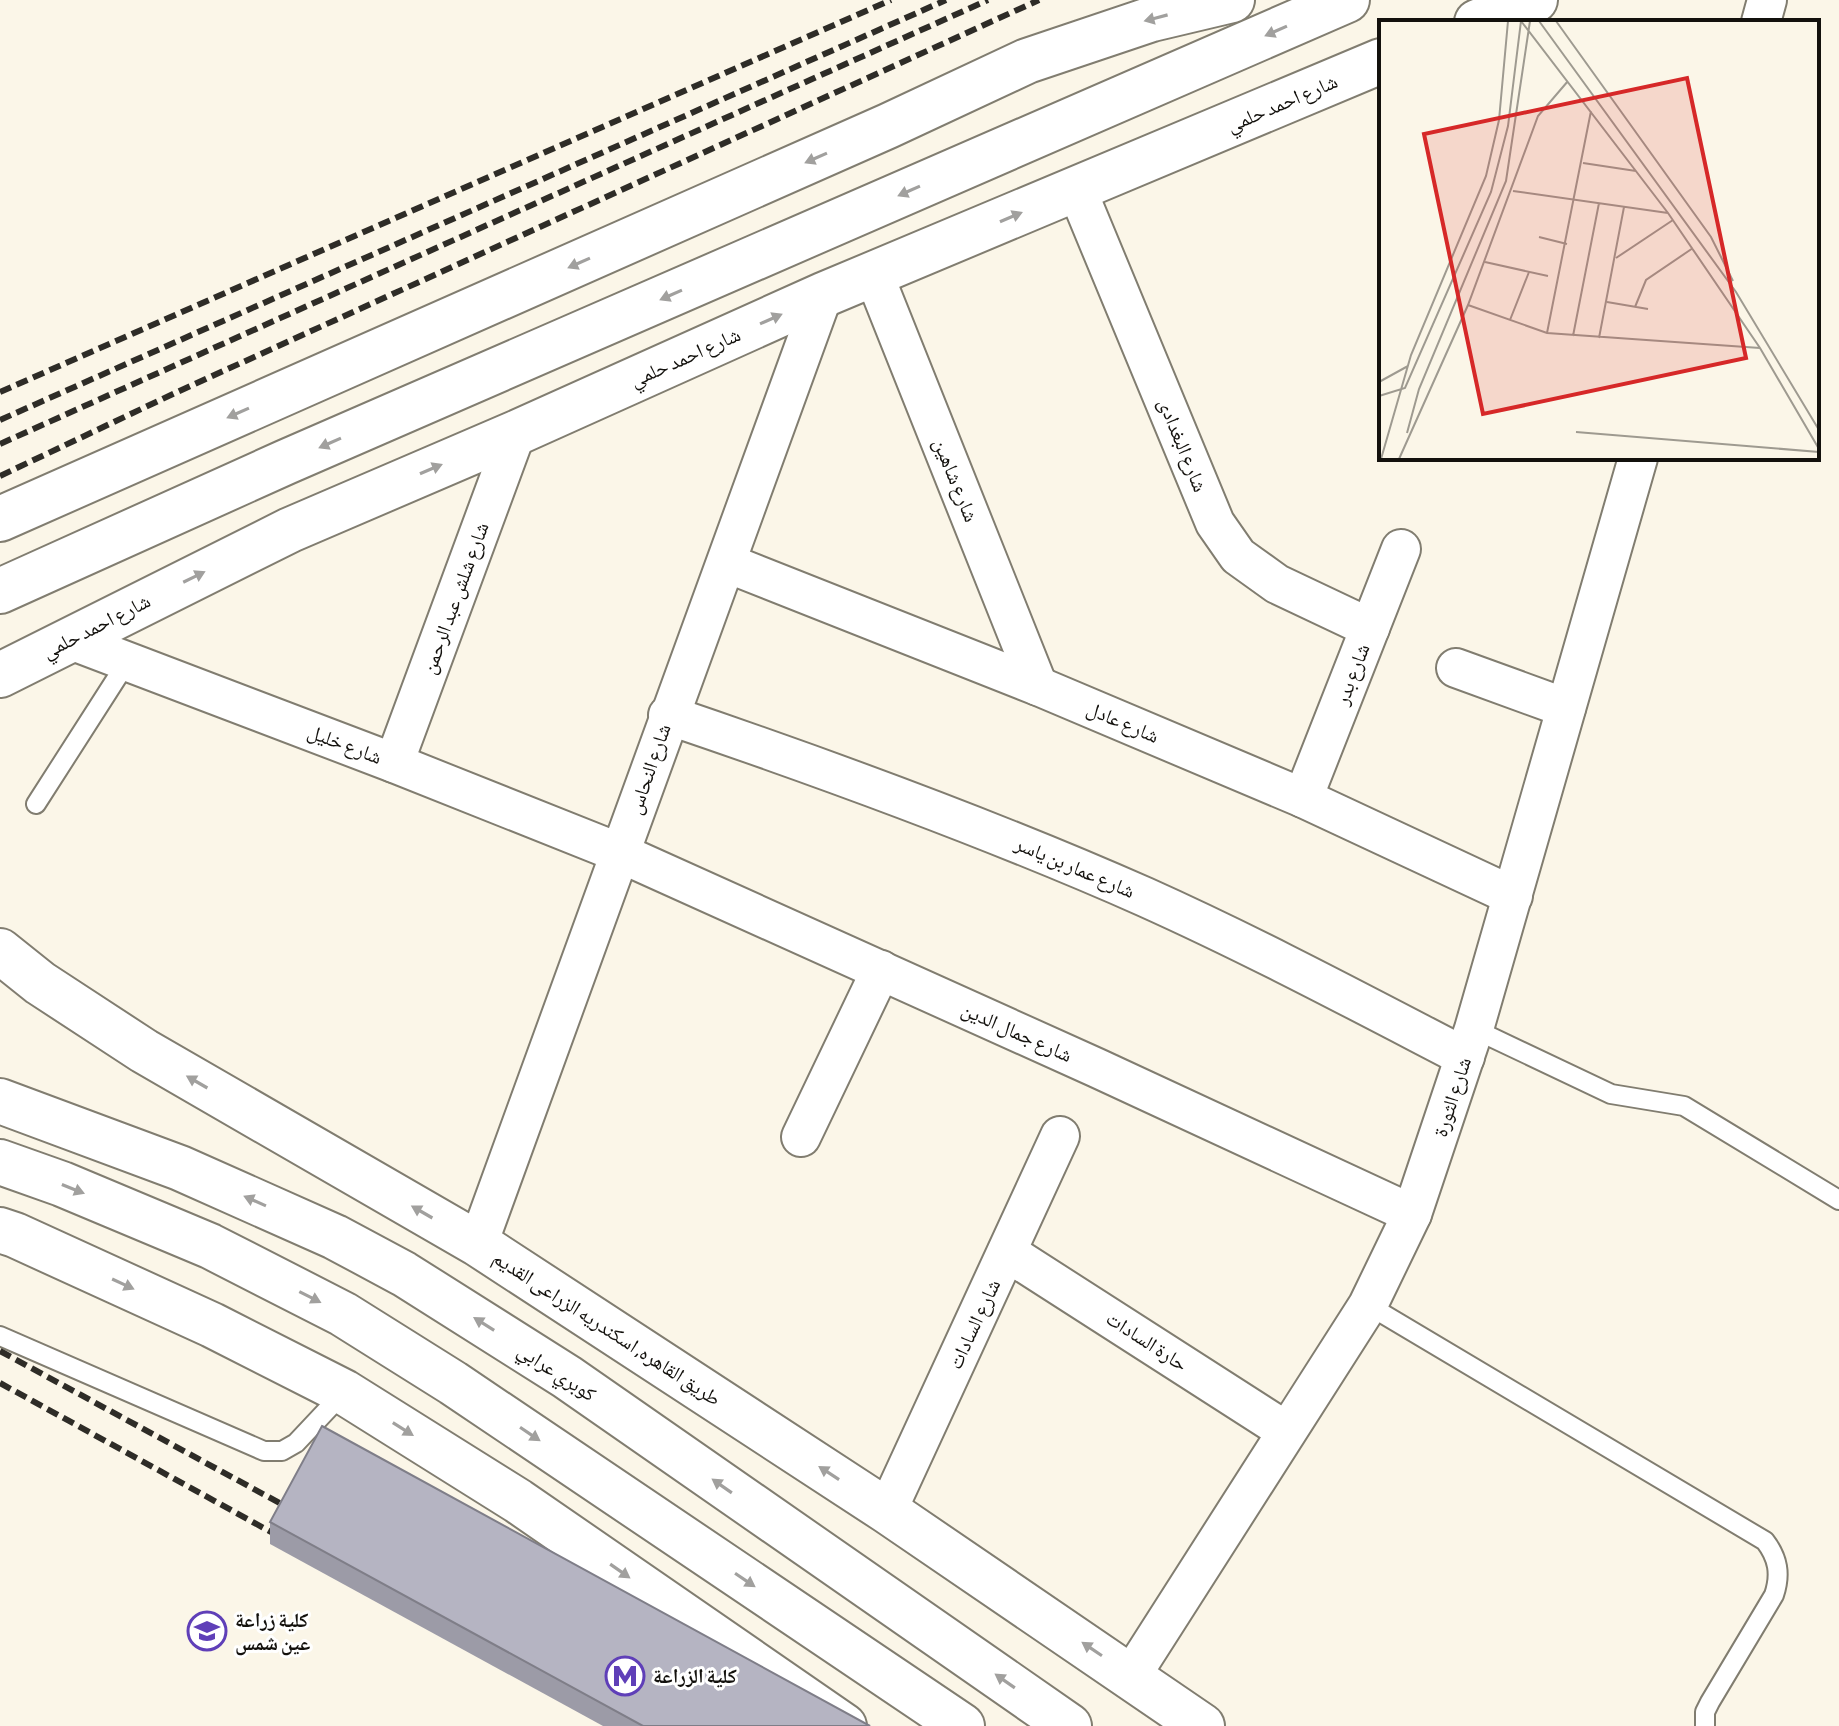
<svg xmlns="http://www.w3.org/2000/svg" width="1839" height="1726" viewBox="0 0 1839 1726" font-family="'Asap Condensed','Noto Naskh Arabic',sans-serif">
<style>
.lines{fill:none;stroke-linecap:round;stroke-linejoin:round}
.lane-casing{stroke:#817d70;stroke-width:22}
.street-casing{stroke:#817d70;stroke-width:42}
.secondary-casing{stroke:#817d70;stroke-width:48}
.primary-casing{stroke:#817d70;stroke-width:48}
.lane{stroke:#fff;stroke-width:18}
.street{stroke:#fff;stroke-width:38}
.secondary{stroke:#fff;stroke-width:44}
.primary{stroke:#fff;stroke-width:44}
.rail{stroke:#2e2c27;stroke-width:6;stroke-dasharray:12 6;stroke-linecap:butt}
.wall{fill:#9c9ba7}
.building{fill:#b5b4c2;stroke:#7f7e88;stroke-width:2}
.oneway{fill:#a1a09e}
.labels{text-anchor:middle;stroke-width:6;stroke-linejoin:round;paint-order:stroke}
.street-label{font-size:20px;fill:#13110d;stroke:#fff}
.poi-label{font-size:20px;font-weight:bold;fill:#13110d;stroke:#fff;text-anchor:start}
.inset-road{fill:none;stroke:#9e9a90;stroke-width:2}
.view{fill:#d62828;fill-opacity:0.15;stroke:#d62828;stroke-width:4}
.inset-edge{fill:none;stroke:#13110d;stroke-width:4}
</style>
<rect width="100%" height="100%" fill="#fbf6e8"/>
<g class="lines">
<defs>
<g id="lane">
<path d="M36,804L127,662"/>
<path d="M1474,1029L1611,1094L1684,1106L1839,1200"/>
<path d="M1368,1305L1765,1541C1778,1558 1781,1574 1774,1595L1710,1702L1705,1712V1726"/>
<path d="M0,1336L264,1451H282L296,1443L344,1392"/>
</g>
<g id="street">
<path d="M1761,22L1767,0"/>
<path d="M1077,190L1215,523L1238,556L1277,584L1370,628"/>
<path d="M874,275L1038,686"/>
<path d="M727,563L1038,686L1303,798L1513,896"/>
<path d="M68,639L394,763L620,853L1097,1068L1412,1214"/>
<path d="M1456,668L1566,708"/>
<path d="M668,715C830,770 989,828 1145,897C1254,946 1359,1002 1465,1057"/>
<path d="M394,763L516,433"/>
<path d="M1303,798L1401,549"/>
<path d="M801,1137L881,970"/>
<path d="M478,1244L823,295"/>
<path d="M1007,1252L1286,1431"/>
<path d="M887,1511L1060,1136"/>
<path d="M1131,1676L1368,1305L1412,1214L1474,1029L1638,458"/>
</g>
<g id="secondary">
<path d="M0,1101L180,1168L335,1237L404,1274L567,1377L1069,1726"/>
<path d="M0,1162L62,1184L210,1246L343,1314L453,1383L962,1726"/>
</g>
<g id="primary">
<path d="M1477,22L1535,0"/>
<path d="M0,519L888,126L1027,61L1152,19L1232,0"/>
<path d="M0,591L286,462L1347,0"/>
<path d="M0,675L290,530L516,433L823,295L1381,61"/>
<path d="M0,951L40,983L144,1051L478,1244L887,1511L1202,1726"/>
<path d="M0,1230L15,1235L212,1325L344,1392L518,1501L844,1726"/>
</g>
</defs>
<use href="#lane" class="lane-casing"/>
<use href="#street" class="street-casing"/>
<use href="#secondary" class="secondary-casing"/>
<use href="#primary" class="primary-casing"/>
<use href="#lane" class="lane"/>
<use href="#street" class="street"/>
<use href="#secondary" class="secondary"/>
<use href="#primary" class="primary"/>
<g class="rail">
<path d="M0,392L891,0"/>
<path d="M0,420L946,0"/>
<path d="M0,444L988,0"/>
<path d="M0,476L175,393L1039,0"/>
<path d="M0,1351L298,1513"/>
<path d="M0,1383L291,1543"/>
</g>
</g>
<path class="wall" d="M270,1522L870,1726H603L270,1544Z"/>
<path class="building" d="M322,1426L870,1726H643L270,1522Z"/>
<defs><path id="oneway-solid" d="M-6-.8H1V-3.2L6.5 0L1 3.2V.8H-6Z" transform="scale(2)"/></defs>
<g class="oneway">
<use href="#oneway-solid" transform="translate(1156 18) rotate(165)"/>
<use href="#oneway-solid" transform="translate(1276 31) rotate(156)"/>
<use href="#oneway-solid" transform="translate(816 158) rotate(156)"/>
<use href="#oneway-solid" transform="translate(909 191) rotate(156)"/>
<use href="#oneway-solid" transform="translate(1011 217) rotate(-23)"/>
<use href="#oneway-solid" transform="translate(579 263) rotate(156)"/>
<use href="#oneway-solid" transform="translate(671 295) rotate(156)"/>
<use href="#oneway-solid" transform="translate(771 319) rotate(-24)"/>
<use href="#oneway-solid" transform="translate(238 413) rotate(156)"/>
<use href="#oneway-solid" transform="translate(330 443) rotate(156)"/>
<use href="#oneway-solid" transform="translate(431 469) rotate(-23)"/>
<use href="#oneway-solid" transform="translate(194 577) rotate(-26)"/>
<use href="#oneway-solid" transform="translate(197 1082) rotate(-150)"/>
<use href="#oneway-solid" transform="translate(73 1189) rotate(22)"/>
<use href="#oneway-solid" transform="translate(255 1201) rotate(-156)"/>
<use href="#oneway-solid" transform="translate(422 1212) rotate(-150)"/>
<use href="#oneway-solid" transform="translate(123 1284) rotate(25)"/>
<use href="#oneway-solid" transform="translate(310 1297) rotate(27)"/>
<use href="#oneway-solid" transform="translate(484 1324) rotate(-148)"/>
<use href="#oneway-solid" transform="translate(403 1429) rotate(32)"/>
<use href="#oneway-solid" transform="translate(530 1434) rotate(34)"/>
<use href="#oneway-solid" transform="translate(829 1473) rotate(-147)"/>
<use href="#oneway-solid" transform="translate(722 1486) rotate(-145)"/>
<use href="#oneway-solid" transform="translate(620 1571) rotate(35)"/>
<use href="#oneway-solid" transform="translate(745 1580) rotate(34)"/>
<use href="#oneway-solid" transform="translate(1092 1649) rotate(-146)"/>
<use href="#oneway-solid" transform="translate(1005 1681) rotate(-145)"/>
</g>
<defs>
<symbol id="university-ring" viewBox="-11 -11 22 22"><circle r="9.5" fill="#fff" stroke="#5f3fb8" stroke-width="1.5"/><path d="M0-5L7-2L0 1L-7-2ZM-4 1L0 2.5L4 1V4Q0 6-4 4Z" fill="#5f3fb8"/></symbol>
<symbol id="metro-ring" viewBox="-11 -11 22 22"><circle r="9.5" fill="#fff" stroke="#5f3fb8" stroke-width="1.5"/><path d="M-5.5 5V-5H-3L0 0L3-5H5.5V5H3V-.5L0 4L-3-.5V5Z" fill="#5f3fb8"/></symbol>
</defs>
<g fill-rule="evenodd">
<use href="#university-ring" x="185" y="1609" width="44" height="44"/>
<use href="#metro-ring" x="603" y="1654" width="44" height="44"/>
</g>
<g class="labels">
<g class="street-label">
<text transform="translate(1282 103) rotate(-23)" y="7">شارع احمد حلمي</text>
<text transform="translate(685 357) rotate(-24)" y="7">شارع احمد حلمي</text>
<text transform="translate(1183 445) rotate(68)" y="7">شارع البغدادى</text>
<text transform="translate(956 480) rotate(68)" y="7">شارع شاهين</text>
<text transform="translate(455 598) rotate(-70)" y="7">شارع شلش عبد الرحمن</text>
<text transform="translate(96 626) rotate(-27)" y="7">شارع احمد حلمي</text>
<text transform="translate(1352 674) rotate(-69)" y="7">شارع بدر</text>
<text transform="translate(1123 722) rotate(23)" y="7">شارع عادل</text>
<text transform="translate(345 744) rotate(21)" y="7">شارع خليل</text>
<text transform="translate(649 769) rotate(-71)" y="7">شارع النحاس</text>
<text transform="translate(1075 867) rotate(23)" y="7">شارع عمار بن ياسر</text>
<text transform="translate(1017 1032) rotate(24)" y="7">شارع جمال الدين</text>
<text transform="translate(1452 1097) rotate(-72)" y="7">شارع الثورة</text>
<text transform="translate(974 1324) rotate(-65)" y="7">شارع السادات</text>
<text transform="translate(607 1328) rotate(33)" y="7">طريق القاهره, اسكندريه الزراعى القديم</text>
<text transform="translate(1147 1341) rotate(33)" y="7">حارة السادات</text>
<text transform="translate(557 1372) rotate(33)" y="7">كوبري عرابي</text>
</g>
<g class="poi-label">
<text x="235" y="1627">كلية زراعة<tspan x="235" dy="23">عين شمس</tspan></text>
<text x="653" y="1683">كلية الزراعة</text>
</g>
</g>
<g transform="translate(1379 20)">
<rect width="440" height="440" fill="#fbf6e8"/>
<path class="inset-road" d="M142,1L289,193L381,328L440,429M160,1L357,272L440,410M177,1L332,217L354,261M204,143L257,151M134,171L289,193M160,217L188,224M237,238L294,200M106,242L169,256M228,282L269,289M89,285L168,313L381,328M256,287L267,260L314,228M131,300L150,252M168,313L212,91M194,316L220,183M220,318L245,187M0,362L29,346M0,376L26,368L112,172L129,106L142,1M197,412L440,432M28,413L40,369L127,161L151,1M2,439L32,335L107,156L120,100L129,1M20,439L89,285L159,96L189,61"/>
<path class="view" d="M308,58L367,338L104,394L45,114Z"/>
<rect width="440" height="440" class="inset-edge"/>
</g>
</svg>
